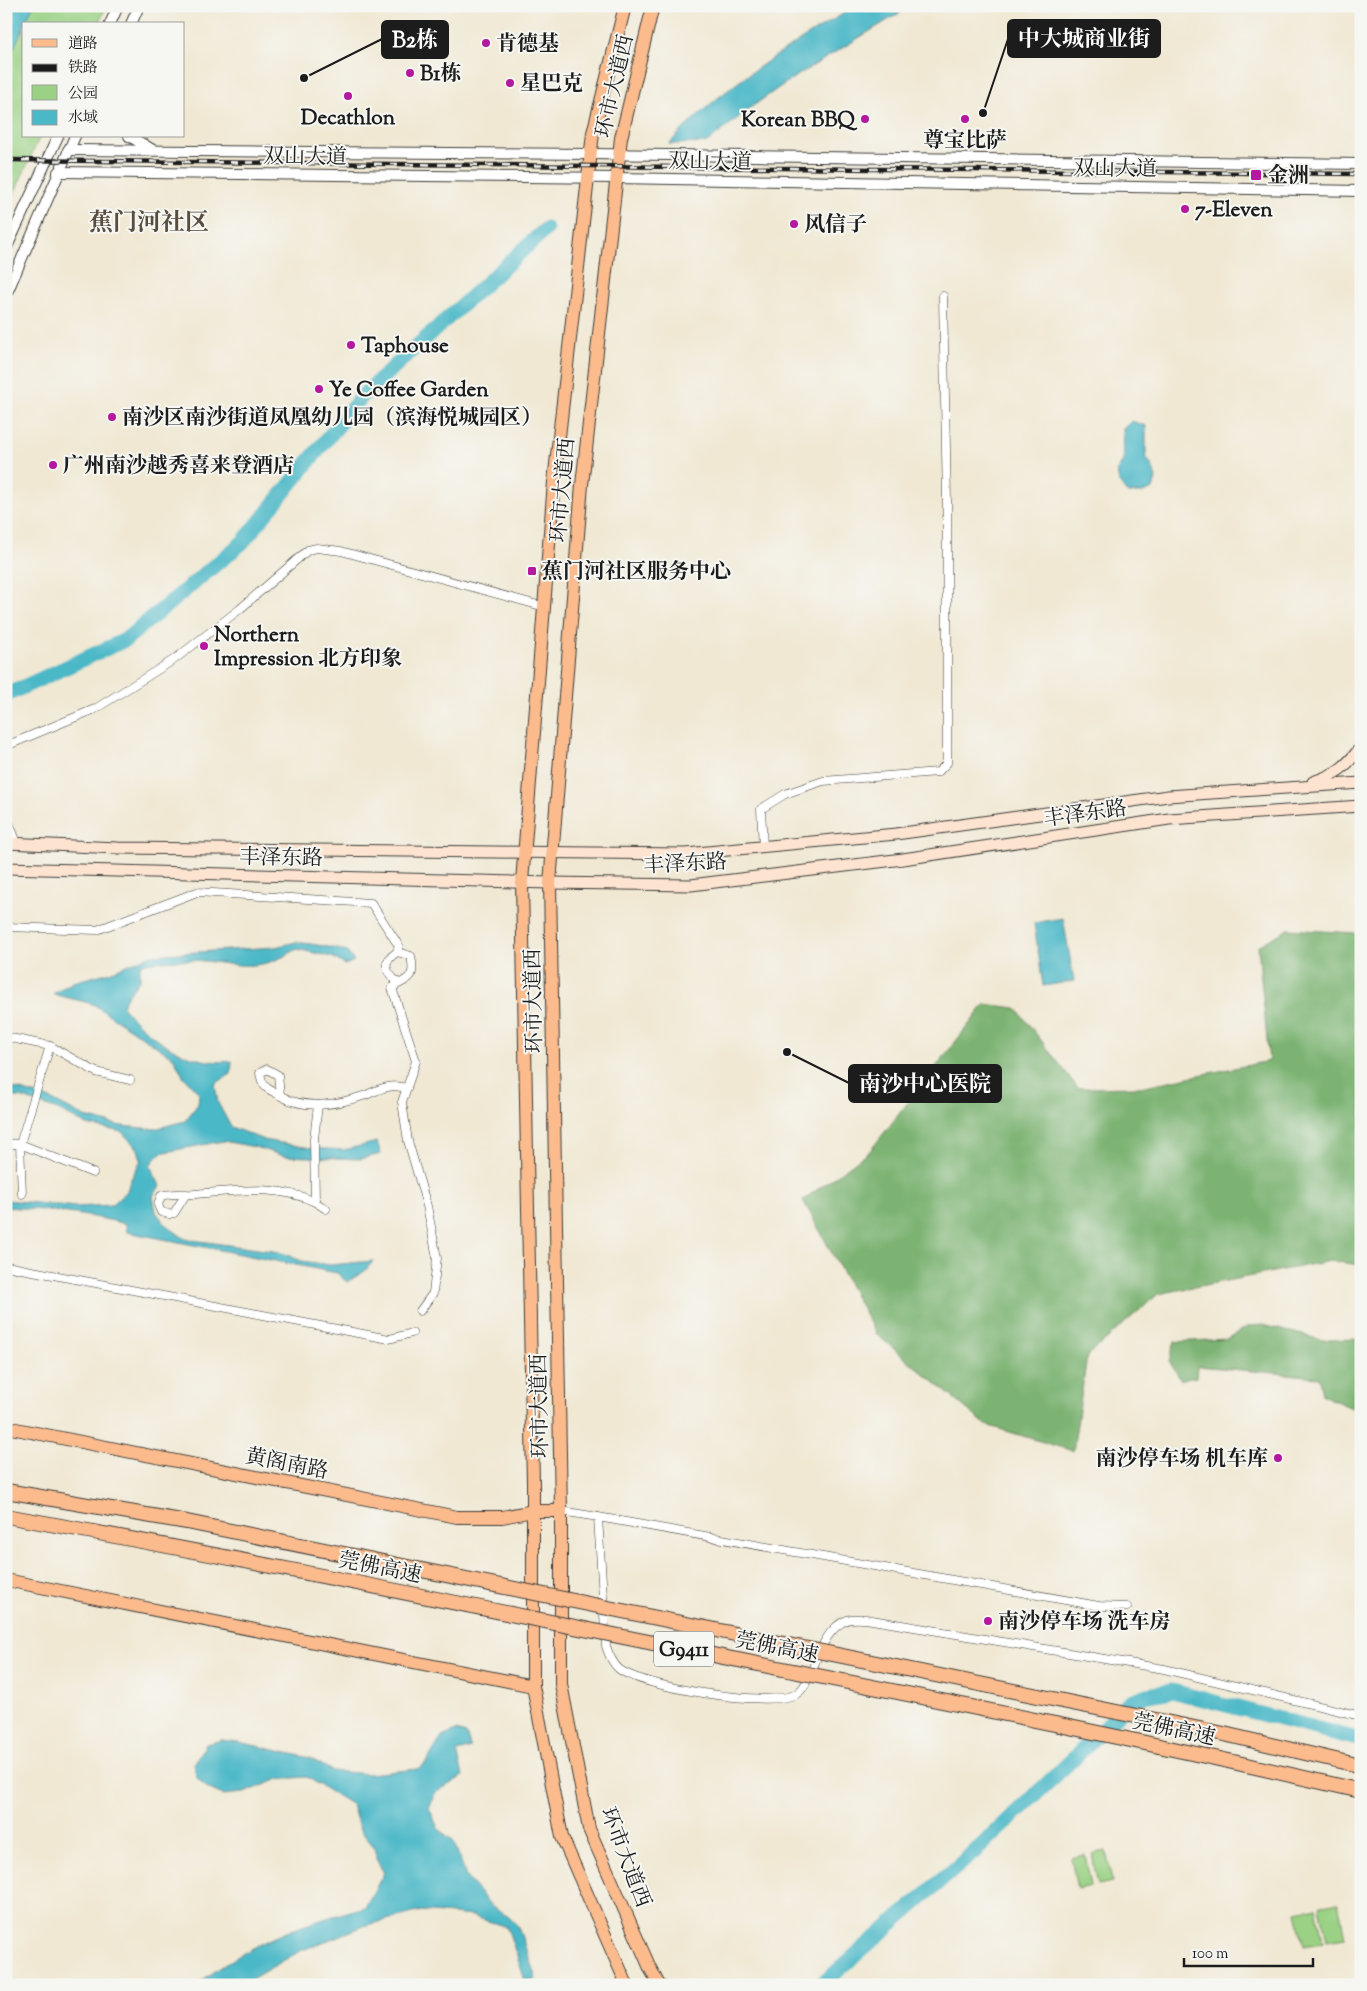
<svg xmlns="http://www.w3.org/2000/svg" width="1367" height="1991" viewBox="0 0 1367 1991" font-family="'Sorts Mill Goudy','Noto Serif SC',serif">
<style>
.green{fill:#9ad184;stroke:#5b7650}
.forest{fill:#7bb372;stroke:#4c6847}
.water{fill:#4bb8c7;stroke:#346a72}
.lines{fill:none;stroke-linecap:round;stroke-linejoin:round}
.river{stroke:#4bb8c7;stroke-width:15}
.minor-casing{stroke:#3c3b37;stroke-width:9}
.tertiary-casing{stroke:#3c3b37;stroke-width:12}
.secondary-casing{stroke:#3c3b37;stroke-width:13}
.primary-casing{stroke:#3c3b37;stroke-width:14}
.minor{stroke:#fff;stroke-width:8}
.tertiary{stroke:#fff;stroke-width:10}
.secondary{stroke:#fde4d1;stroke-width:11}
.primary{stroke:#fbbb8d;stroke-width:12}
.rail-casing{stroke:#1c1c1c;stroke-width:4.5}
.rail{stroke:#f6f6f2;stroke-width:2.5;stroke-dasharray:8;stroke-linecap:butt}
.motorway-bridge-casing{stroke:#3c3b37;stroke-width:16;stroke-linecap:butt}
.motorway-bridge{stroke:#fbbb8d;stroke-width:14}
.poi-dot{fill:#b5179e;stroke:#f6f6f2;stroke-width:2}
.labels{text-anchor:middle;stroke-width:4;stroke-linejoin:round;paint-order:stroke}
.shield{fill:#f6f6f2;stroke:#5d5d5c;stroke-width:1}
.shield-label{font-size:20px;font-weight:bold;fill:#1c1c1c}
.poi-label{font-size:21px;font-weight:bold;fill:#1c1c1c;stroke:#f6f6f2;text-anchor:start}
.street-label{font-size:21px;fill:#1c1c1c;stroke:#f6f6f2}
.quarter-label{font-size:24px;font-weight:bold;fill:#584d3f;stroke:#f6f6f2}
.leader{fill:none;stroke:#1c1c1c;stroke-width:2}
.callout-dot{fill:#1c1c1c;stroke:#f6f6f2;stroke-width:2}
.callout{fill:#1c1c1c;stroke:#1c1c1c;stroke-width:2}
.callout-label{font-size:22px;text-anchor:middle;font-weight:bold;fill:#fff}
</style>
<rect width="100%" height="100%" fill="#f6f6f2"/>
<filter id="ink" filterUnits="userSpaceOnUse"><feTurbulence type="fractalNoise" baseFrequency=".02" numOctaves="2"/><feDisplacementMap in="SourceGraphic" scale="10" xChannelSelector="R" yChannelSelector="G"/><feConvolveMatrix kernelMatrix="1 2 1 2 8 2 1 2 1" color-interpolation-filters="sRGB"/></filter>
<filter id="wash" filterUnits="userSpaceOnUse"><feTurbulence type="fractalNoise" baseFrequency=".0096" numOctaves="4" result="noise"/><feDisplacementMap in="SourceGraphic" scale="20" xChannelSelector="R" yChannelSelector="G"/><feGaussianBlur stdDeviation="1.12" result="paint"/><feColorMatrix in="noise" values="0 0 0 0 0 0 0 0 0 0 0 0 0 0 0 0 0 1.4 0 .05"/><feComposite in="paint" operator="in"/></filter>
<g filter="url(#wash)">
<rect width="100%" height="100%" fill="#f0e8d3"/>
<g class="green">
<path d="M6,6H107L98,24H24V136H40L6,211Z"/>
<path d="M1106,1851L1112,1882L1098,1885L1092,1854Z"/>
<path d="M1085,1855L1091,1886L1077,1889L1071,1858Z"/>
<path d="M1338,1902L1345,1938L1327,1941L1320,1906Z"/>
<path d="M1316,1907L1323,1942L1304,1946L1297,1911Z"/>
</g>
<g class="forest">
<path d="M1288,929L1355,933L1361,942V1265L1330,1261L1158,1294L1087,1356L1073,1451L986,1425L876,1334L803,1200L870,1151L985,1004L1016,1008L1078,1088L1140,1087L1269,1061L1258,946Z"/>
<path d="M1263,1325L1322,1340L1361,1339V1412L1322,1395L1319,1377L1197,1366L1196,1377L1181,1380L1169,1361L1175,1342L1227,1339L1249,1326Z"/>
</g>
<g class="water">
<path d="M6,6H33L6,65Z"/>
<path d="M856,6H911L790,80L750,108L707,143L669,144C722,86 790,46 856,6Z"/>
<path d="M1131,421L1146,426V457L1152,466L1156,478L1153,489L1142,493H1127L1119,482L1117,471L1124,459L1123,429Z"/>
<path d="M1063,918L1074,981L1043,986L1034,923Z"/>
<path d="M296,942L324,946L346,951L354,961L345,965L332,957L297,949C262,971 244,966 205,961C183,959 162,960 140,964V980L127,996L122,1006C149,1038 188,1067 232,1061L231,1074L215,1084L218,1103L231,1127L264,1140L311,1148L344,1150L377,1142L381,1154L360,1159L284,1156L255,1147L223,1141L160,1153L150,1165L160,1186L153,1196L156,1212L166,1225L185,1239L279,1252L302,1261L330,1265L373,1261L365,1271L347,1282L337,1273L127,1232L126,1224C87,1214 47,1210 6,1207V1200L76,1207L112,1205L127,1191L130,1181L141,1160L138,1149L122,1132L87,1125L58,1110L20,1097H6V1086L48,1098L85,1117L121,1126L154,1129L185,1121L198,1104L199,1093L183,1076L174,1058L93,1004L53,994L73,982L107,973L152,955L275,947Z"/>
<path d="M456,1731L466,1734L471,1748L457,1752L463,1776L435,1793L429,1808L438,1828L454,1842L466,1877L492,1907L509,1917L518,1926L536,1979L526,1983L507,1927L472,1916L421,1911L364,1926L300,1951L241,1985H196C216,1970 238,1955 261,1944C293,1927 330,1917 365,1907L384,1873L376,1859V1849L360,1830L352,1805L307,1777L279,1779L244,1793L223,1795L207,1788L196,1777L194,1764L206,1744L222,1740L239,1742L310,1758L332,1771L369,1774L417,1769L425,1764L442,1737Z"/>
</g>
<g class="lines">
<g class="river">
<path d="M6,695L125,640L243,542L363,395L546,229"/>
<path d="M821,1985L981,1846L1074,1758L1131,1701L1148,1695L1172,1691L1361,1740"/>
</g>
</g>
</g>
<g filter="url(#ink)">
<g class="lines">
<defs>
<g id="minor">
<path d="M6,746L95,709L175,659L240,609L308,550L317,548L341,551L545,607"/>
<path d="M6,815L17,843"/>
<path d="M763,847L761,809L785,794L823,781L938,772L947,763V501L943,296"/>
<path d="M6,927L97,930L197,892L371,903L399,946L397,952"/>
<path d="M398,983C385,971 381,963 397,952L411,956C416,981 408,977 392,988L416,1061L402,1102L408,1141L427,1206L437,1258L433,1293L420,1311"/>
<path d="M6,1037L50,1046L96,1072L130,1080"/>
<path d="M280,1095L278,1075L267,1069L260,1073C263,1090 268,1088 281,1096C307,1111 339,1104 366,1095C373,1092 381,1088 388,1087C393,1085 401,1087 407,1088"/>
<path d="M318,1105L314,1139L315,1202L326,1209"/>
<path d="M6,1144H20L50,1046"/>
<path d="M22,1194L20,1144L93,1173"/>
<path d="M186,1194L174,1213L169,1214L161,1212L158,1205L161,1196C172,1192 183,1195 195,1194C236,1191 277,1184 315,1202"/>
<path d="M6,1266L389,1339L412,1333"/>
<path d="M561,1511L598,1517L606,1646C609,1655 612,1663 619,1669C641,1687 767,1707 794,1695C802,1692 806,1683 810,1675C818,1656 826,1628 847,1620C853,1618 860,1619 866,1619L1164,1669L1361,1716"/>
<path d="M598,1517L1099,1606L1127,1607"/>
</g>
<g id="tertiary">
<path d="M110,24L118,6"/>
<path d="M131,24L139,6"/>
<path d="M129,136L153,150"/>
<path d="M68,150L591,154L1361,164"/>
<path d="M58,172L616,178L1361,191"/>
<path d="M6,249L58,136"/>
<path d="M6,295L75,136"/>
</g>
<g id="secondary">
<path d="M1313,782C1337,774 1346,767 1361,747"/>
<path d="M6,843L118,848L686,854L896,834L1168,796L1361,783"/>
<path d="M6,868L550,883L691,885L903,859L1169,819L1361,806"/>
</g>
<g id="primary">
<path d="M625,6L593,133L554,482L522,882L533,1483V1686L562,1837L627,1985"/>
<path d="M653,6L621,138L582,485L550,883L561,1511V1684L589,1829L650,1968L659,1985"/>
<path d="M6,1427L457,1517H502L533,1511H561"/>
<path d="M6,1580L533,1686"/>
</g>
</defs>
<use href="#minor" class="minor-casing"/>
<use href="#tertiary" class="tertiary-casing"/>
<use href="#secondary" class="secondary-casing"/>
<use href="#primary" class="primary-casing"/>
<use href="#minor" class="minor"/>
<use href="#tertiary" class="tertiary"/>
<use href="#secondary" class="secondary"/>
<use href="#primary" class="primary"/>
<defs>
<path id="rail" d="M6,160L1361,174"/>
</defs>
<use href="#rail" class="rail-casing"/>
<use href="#rail" class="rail"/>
<defs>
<g id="motorway-bridge">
<path d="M6,1491L187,1522L1224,1734L1361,1766"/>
<path d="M6,1516C234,1557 461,1604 688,1650C913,1695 1137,1739 1361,1791"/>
</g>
</defs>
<use href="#motorway-bridge" class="motorway-bridge-casing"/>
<use href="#motorway-bridge" class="motorway-bridge"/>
</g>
</g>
<g class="poi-dot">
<circle cx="486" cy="43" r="5"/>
<circle cx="410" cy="73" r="5"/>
<circle cx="510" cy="83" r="5"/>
<circle cx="348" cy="96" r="5"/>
<circle cx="865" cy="119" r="5"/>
<circle cx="965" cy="119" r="5"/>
<rect x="1250" y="169" width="12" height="12" rx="2.5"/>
<circle cx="1185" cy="209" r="5"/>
<circle cx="794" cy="224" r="5"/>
<circle cx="351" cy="345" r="5"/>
<circle cx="319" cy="389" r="5"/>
<circle cx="112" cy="417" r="5"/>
<circle cx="53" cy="465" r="5"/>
<rect x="527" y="566" width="10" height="10" rx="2.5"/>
<circle cx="204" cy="646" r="5"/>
<circle cx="1278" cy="1458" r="5"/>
<circle cx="988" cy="1621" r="5"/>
</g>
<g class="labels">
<rect class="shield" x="654" y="1631.5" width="60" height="35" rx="4"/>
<g class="shield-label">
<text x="684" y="1656">G9411</text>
</g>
<g class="poi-label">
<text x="496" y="50">肯德基</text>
<text x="420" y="80">B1栋</text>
<text x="520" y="90">星巴克</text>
<text x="348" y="124" text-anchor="middle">Decathlon</text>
<text x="855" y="126" text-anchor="end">Korean BBQ</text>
<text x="965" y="147" text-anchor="middle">尊宝比萨</text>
<text x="1267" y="182">金洲</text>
<text x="1195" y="216">7-Eleven</text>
<text x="804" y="231">风信子</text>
<text x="361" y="352">Taphouse</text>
<text x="329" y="396">Ye Coffee Garden</text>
<text x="122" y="424">南沙区南沙街道凤凰幼儿园（滨海悦城园区）</text>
<text x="63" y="472">广州南沙越秀喜来登酒店</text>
<text x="542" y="578">蕉门河社区服务中心</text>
<text x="214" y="641">Northern<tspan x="214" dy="24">Impression 北方印象</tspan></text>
<text x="1268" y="1465" text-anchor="end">南沙停车场 机车库</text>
<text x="998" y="1628">南沙停车场 洗车房</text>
</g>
<g class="street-label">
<text transform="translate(614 86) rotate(-77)" y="7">环市大道西</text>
<text transform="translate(305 156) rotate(1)" y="7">双山大道</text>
<text transform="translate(710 161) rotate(1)" y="7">双山大道</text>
<text transform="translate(1115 168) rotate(1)" y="7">双山大道</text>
<text transform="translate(562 490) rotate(-85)" y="7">环市大道西</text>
<text transform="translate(1085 813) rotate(-8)" y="7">丰泽东路</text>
<text transform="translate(281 857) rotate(1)" y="7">丰泽东路</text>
<text transform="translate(685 863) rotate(-3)" y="7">丰泽东路</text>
<text transform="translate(533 1001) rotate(-91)" y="7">环市大道西</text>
<text transform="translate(539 1406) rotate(-91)" y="7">环市大道西</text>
<text transform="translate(287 1463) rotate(11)" y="7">黄阁南路</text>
<text transform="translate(380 1567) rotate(11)" y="7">莞佛高速</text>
<text transform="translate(777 1647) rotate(11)" y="7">莞佛高速</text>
<text transform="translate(1174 1729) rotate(12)" y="7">莞佛高速</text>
<text transform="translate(626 1857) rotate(69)" y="7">环市大道西</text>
</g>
<g class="quarter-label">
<text x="149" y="230">蕉门河社区</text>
</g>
</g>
<path class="leader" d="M983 113L1008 39M304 78L382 39M787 1052L849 1083"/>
<g class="callout-dot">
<circle cx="983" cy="113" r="5"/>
<circle cx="304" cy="78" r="5"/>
<circle cx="787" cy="1052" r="5"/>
</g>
<g class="callout">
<rect x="1008" y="20" width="152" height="37" rx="5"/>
<rect x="382" y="21" width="66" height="37" rx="5"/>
<rect x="849" y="1065" width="152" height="37" rx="5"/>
</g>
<g class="callout-label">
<text x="1084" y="46">中大城商业街</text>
<text x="415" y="47">B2栋</text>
<text x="925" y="1091">南沙中心医院</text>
</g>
<rect width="1367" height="1991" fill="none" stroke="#f6f6f2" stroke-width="25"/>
<rect x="22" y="22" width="162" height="115" fill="#f6f6f2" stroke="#9f9f9c"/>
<rect x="32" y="39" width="25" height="8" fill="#fbbb8d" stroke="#9f9f9c"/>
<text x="68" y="48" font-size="15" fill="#1c1c1c">道路</text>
<rect x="32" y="64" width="25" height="8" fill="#1c1c1c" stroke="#9f9f9c"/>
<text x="68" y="72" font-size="15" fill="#1c1c1c">铁路</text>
<rect x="32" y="85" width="25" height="15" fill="#9ad184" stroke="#9f9f9c"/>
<text x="68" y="98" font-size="15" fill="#1c1c1c">公园</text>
<rect x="32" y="110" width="25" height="15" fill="#4bb8c7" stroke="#9f9f9c"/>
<text x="68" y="122" font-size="15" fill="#1c1c1c">水域</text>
<path d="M1184 1958v8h129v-8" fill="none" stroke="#1c1c1c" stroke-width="2.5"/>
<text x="1192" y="1958" font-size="15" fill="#1c1c1c" stroke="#f6f6f2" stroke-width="4" paint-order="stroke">100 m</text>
</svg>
